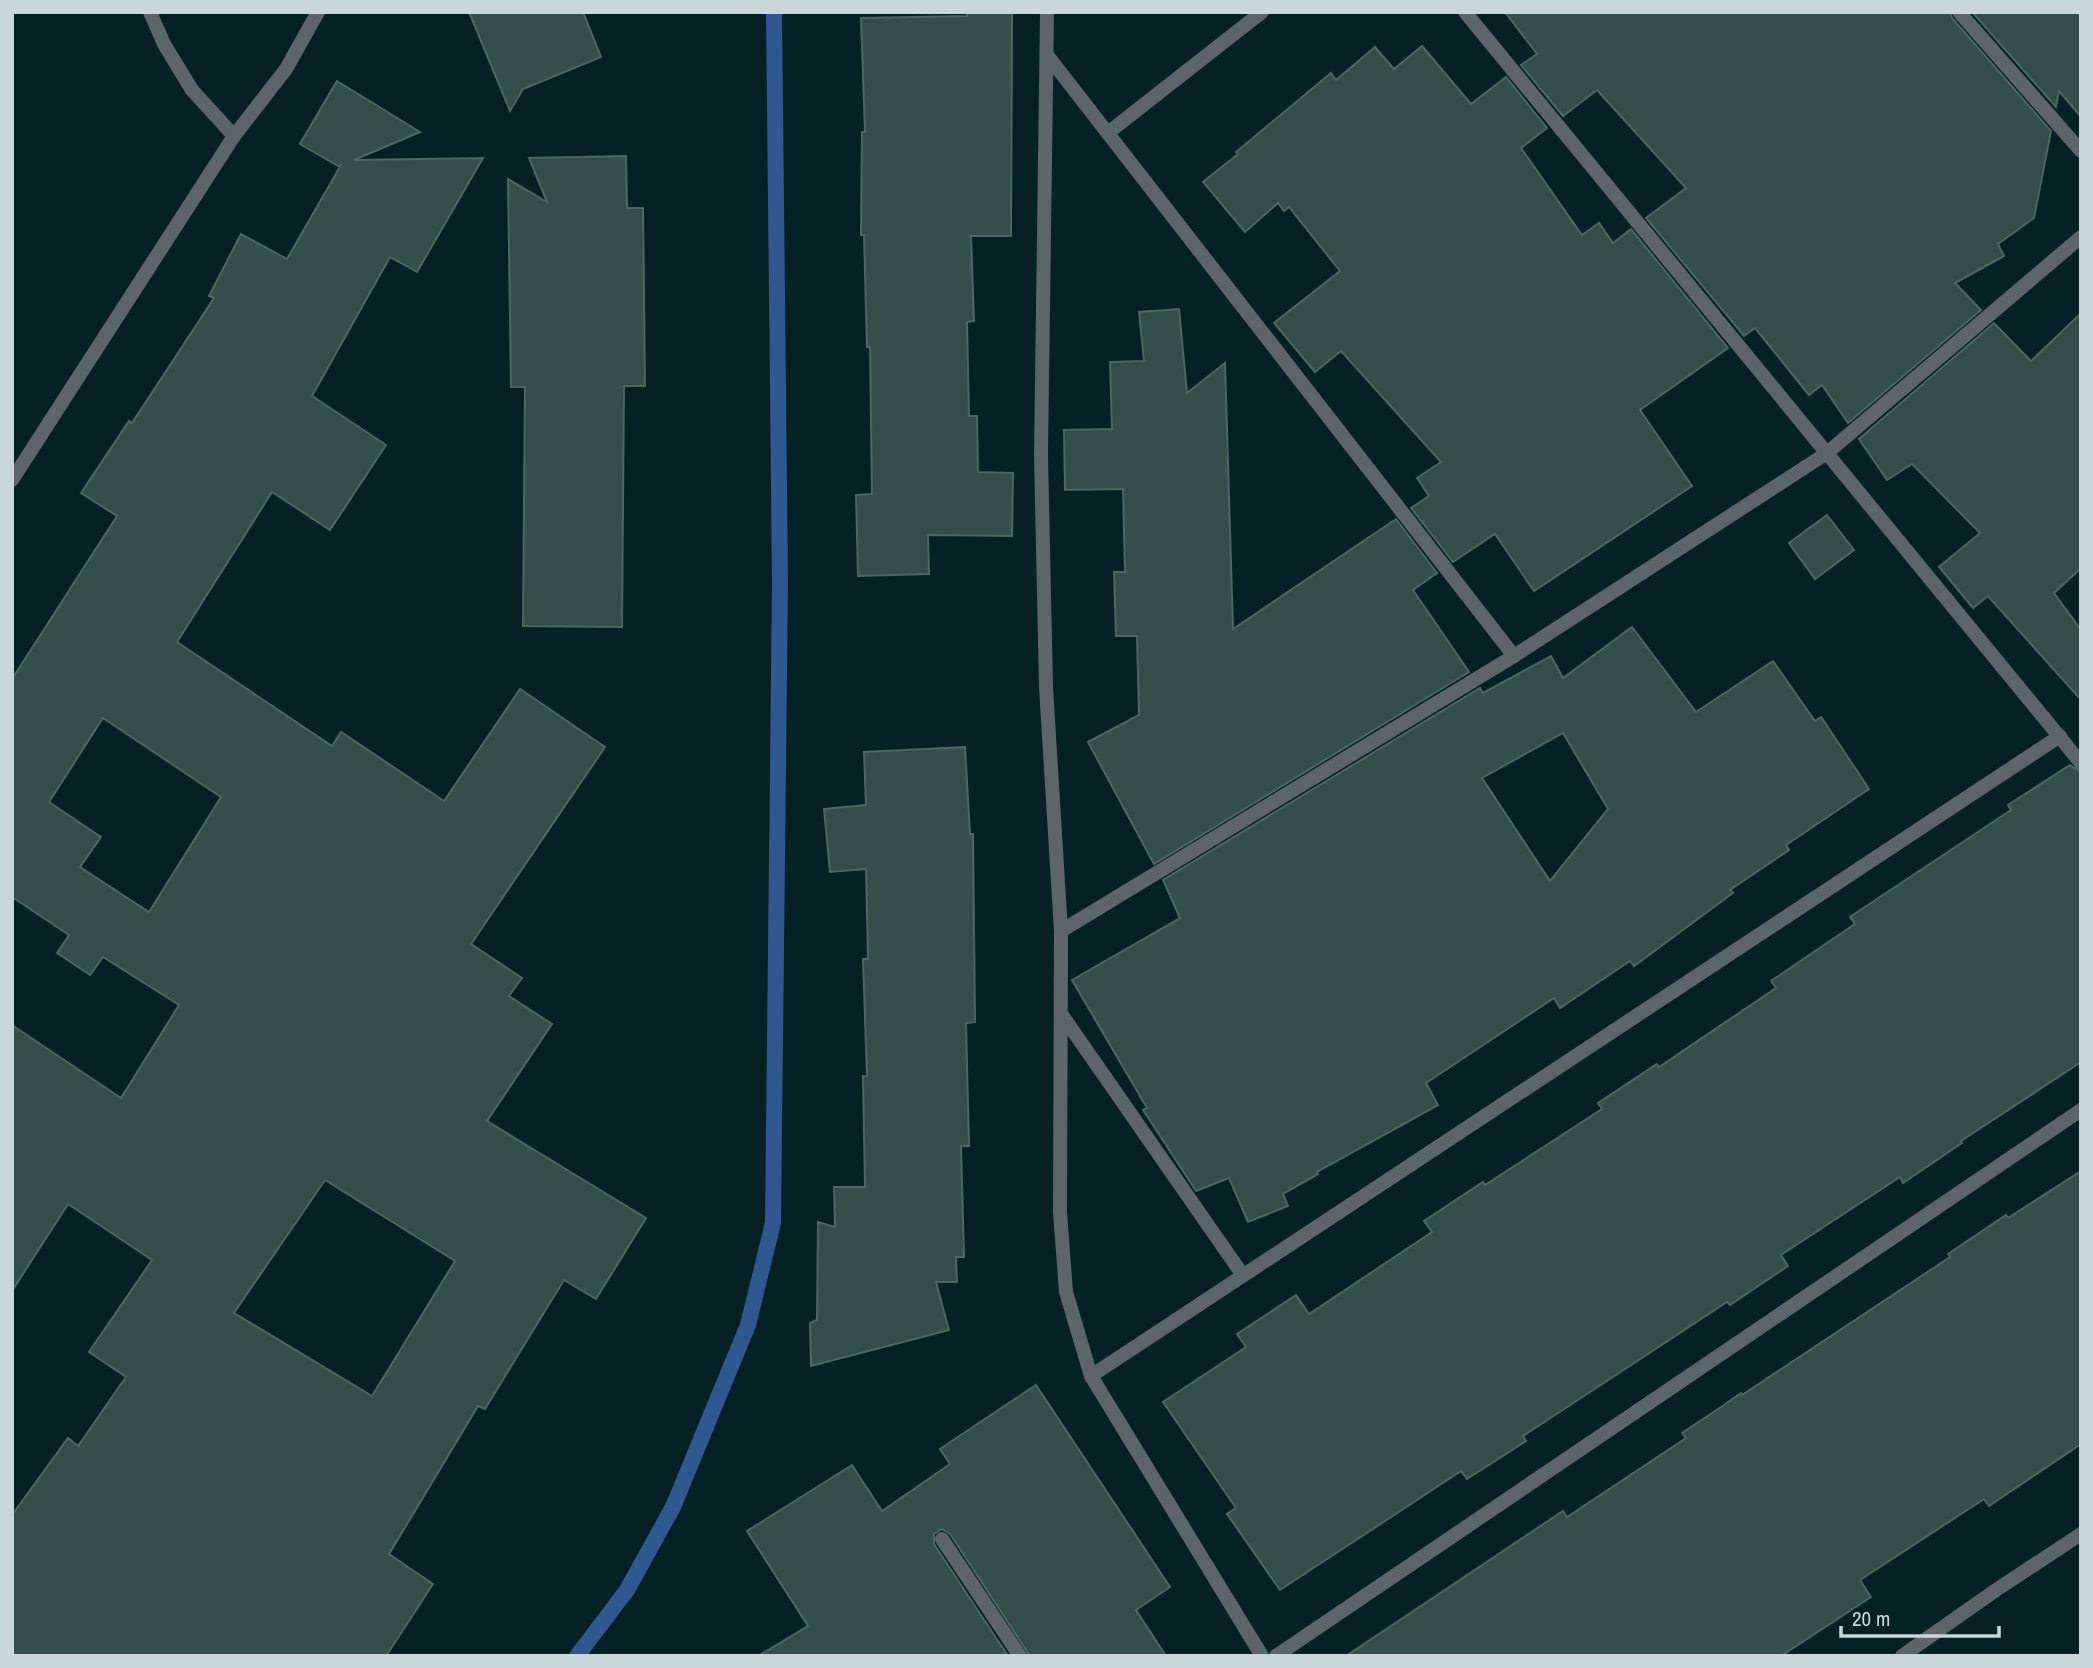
<svg xmlns="http://www.w3.org/2000/svg" width="2093" height="1668" viewBox="0 0 2093 1668" font-family="'Archivo Narrow',sans-serif">
<style>
.lines{fill:none;stroke-linecap:round;stroke-linejoin:round}
.stream{stroke:#305790;stroke-width:16}
.building{fill:#344f4b;stroke:#4b6762;stroke-width:2;fill-rule:evenodd}
.street{stroke:#5b656a;stroke-width:14}
</style>
<rect width="100%" height="100%" fill="#052124"/>
<g class="lines">
<path class="stream" d="M577,1656L627,1590L673,1507L748,1325L773,1223L780,582L774,12"/>
</g>
<g class="building">
<path d="M469,12H583L601,57L523,89L510,111Z"/>
<path d="M967,12H1012L1011,236H971L974,321L967,322L969,416H977L978,472L1013,473L1012,536L928,535L929,574L858,576L856,495L872,494L870,347H867L864,235H861L862,132H865L861,18L967,16Z"/>
<path d="M1505,12H1950L1952,18L2051,131L2034,218L1998,244L2004,256L1955,283L1981,310L1848,423L1822,385L1809,395L1755,328L1744,336L1646,218L1686,188L1597,90L1563,116L1521,65L1537,54Z"/>
<path d="M1972,12H2081V117L2059,91L2056,107Z"/>
<path d="M1422,46L1471,104L1506,77L1547,128L1521,148L1582,235L1599,223L1613,243L1631,229L1728,348L1640,410L1692,486L1534,591L1495,534L1453,562L1411,508L1429,496L1417,478L1441,462L1341,351L1315,372L1274,323L1340,271L1289,207L1284,211L1278,203L1245,232L1203,182L1238,154L1236,152L1331,73L1336,80L1375,47L1394,69Z"/>
<path d="M337,81L420,132L354,160L483,158L417,272L390,257L312,396L386,445L330,530L272,492L177,642L332,746L341,732L444,801L520,689L605,747L471,944L522,978L509,996L552,1024L487,1121L646,1218L596,1299L564,1280L485,1409L478,1406L389,1554L433,1584L386,1656H12V1515L68,1438L78,1446L126,1377L89,1352L152,1260L68,1204L12,1291V1025L121,1098L179,1005L103,957L90,975L57,953L69,935L12,897V679L117,516L81,493L129,421L132,423L214,298L209,296L241,234L287,259L341,165L338,166L300,144ZM103,718L221,797L149,912L80,867L101,837L49,802ZM325,1180L455,1261L372,1396L234,1313Z"/>
<path d="M626,156L627,208H643L645,386H624L622,627L523,626L525,387H511L508,179L547,202L529,158Z"/>
<path d="M1179,309L1187,393L1225,363L1233,629L1396,519L1437,573L1413,590L1469,672L1154,864L1088,742L1139,715L1137,636H1116L1114,572H1125L1123,489L1065,490L1064,430L1112,429L1110,362L1144,361L1139,312Z"/>
<path d="M2081,313V568L2054,593L2081,630V700L1988,596L1973,608L1939,567L1980,533L1912,464L1887,480L1859,439L1994,323L2031,361Z"/>
<path d="M1827,515L1854,550L1815,579L1789,543Z"/>
<path d="M1632,627L1696,712L1773,661L1815,721L1821,717L1869,789L1786,845L1789,850L1730,890L1733,893L1634,966L1630,961L1560,1008L1554,998L1426,1083L1438,1105L1317,1172L1318,1174L1283,1194L1288,1206L1248,1222L1229,1178L1196,1191L1143,1110L1147,1108L1072,980L1180,918L1163,880L1480,688L1483,693L1551,656L1563,678ZM1563,733L1608,809L1550,881L1482,778Z"/>
<path d="M965,747L970,834H973L975,1022L966,1023L969,1146H961L964,1257H956L957,1282H936L949,1330L811,1366L810,1323L817,1320L818,1222L835,1227L834,1187H865L863,1076H867L863,959H868L866,869L830,872L824,809L866,805L864,752Z"/>
<path d="M2070,765L2081,772V1062L1961,1141L1962,1143L1903,1183L1900,1177L1781,1255L1788,1266L1730,1305L1727,1302L1523,1436L1526,1441L1467,1479L1461,1471L1280,1590L1227,1514L1236,1508L1163,1402L1246,1347L1237,1334L1296,1295L1309,1314L1432,1232L1424,1221L1483,1182L1485,1185L1602,1109L1598,1103L1657,1064L1659,1067L1776,988L1771,981L1855,924L1850,917L2011,810L2008,805Z"/>
<path d="M2081,1171V1444L1989,1506L1984,1499L1860,1580L1871,1597L1781,1656H1346L1563,1511L1567,1517L1686,1438L1682,1433L1721,1407L1741,1393L1742,1395L1950,1257L1948,1254L2006,1215L2008,1218Z"/>
<path d="M1036,1385L1170,1587L1136,1610L1166,1656H1030L950,1534L942,1529L934,1534V1544L1008,1656H758L808,1626L747,1531L852,1465L882,1511L950,1464L940,1449Z"/>
</g>
<g class="lines">
<g class="street">
<path d="M150,12L164,44L192,90L234,136"/>
<path d="M1047,12L1041,455L1046,687L1061,931L1060,1212L1066,1292L1091,1376L1262,1656"/>
<path d="M1465,12L2081,763"/>
<path d="M1959,12L2081,151"/>
<path d="M1047,55L1514,656"/>
<path d="M1109,132L1262,12"/>
<path d="M12,480L234,136L286,69L318,12"/>
<path d="M1061,931L1514,656L1827,453L2081,237"/>
<path d="M1062,1015L1242,1274"/>
<path d="M1091,1376L2060,736"/>
<path d="M942,1539L1020,1656"/>
<path d="M1276,1656L2081,1110"/>
<path d="M1902,1656L1996,1590L2081,1534"/>
</g>
</g>
<rect width="2093" height="1668" fill="none" stroke="#c8d7da" stroke-width="28"/>
<path d="M1841 1626v10h158v-10" fill="none" stroke="#c8d7da" stroke-width="3.5"/>
<text x="1852" y="1626" font-size="21" fill="#c8d7da" stroke="#052124" stroke-width="5" paint-order="stroke">20 m</text>
</svg>
